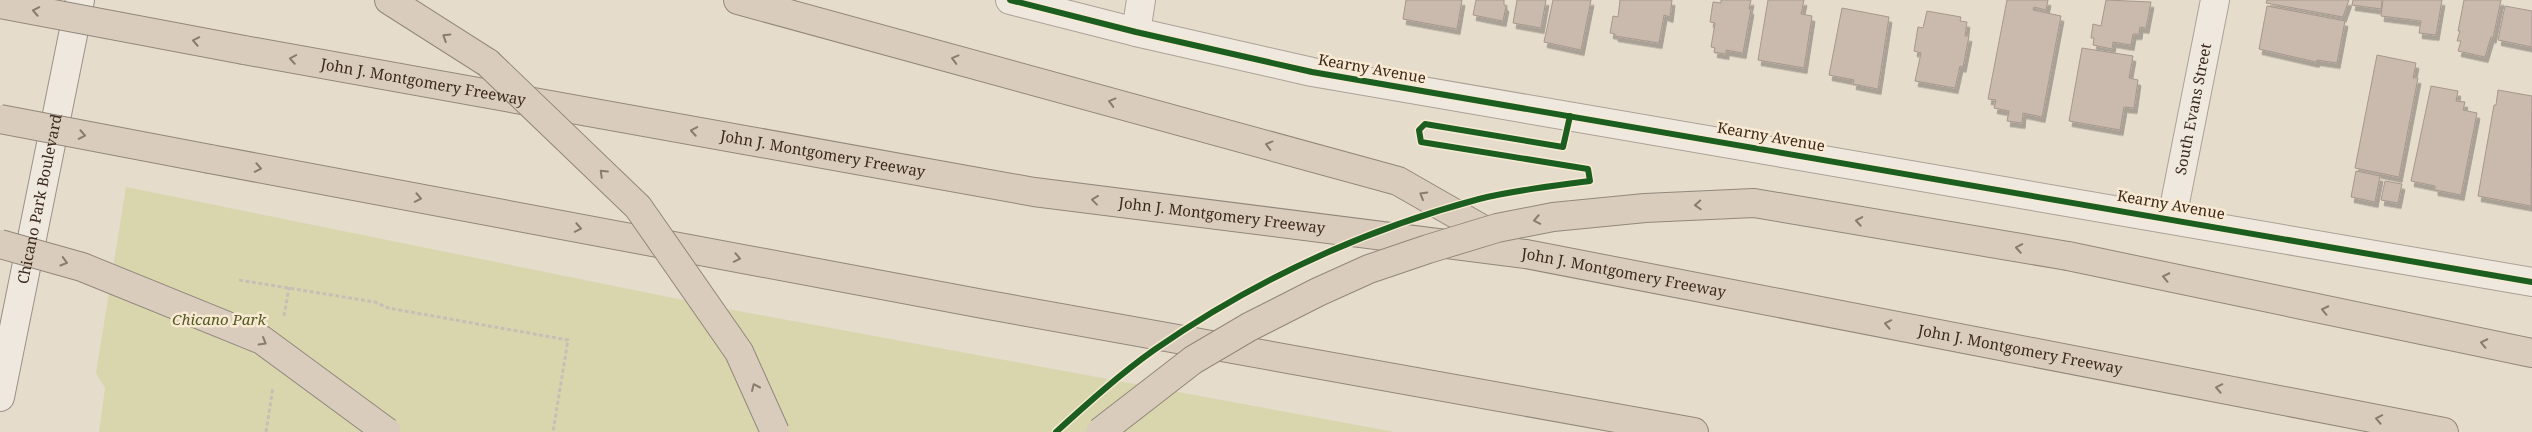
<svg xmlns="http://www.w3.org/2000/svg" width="2532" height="432" viewBox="0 0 2532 432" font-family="'Noto Serif',serif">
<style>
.green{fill:#d9d6ae}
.building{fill:#cabaad;stroke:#a7978c;filter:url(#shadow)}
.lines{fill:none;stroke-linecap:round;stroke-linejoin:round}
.street-casing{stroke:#aca196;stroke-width:30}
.secondary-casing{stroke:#9b9186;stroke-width:30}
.highway-casing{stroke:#91877c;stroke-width:30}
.path{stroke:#c7bfb6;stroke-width:3;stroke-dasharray:4 2.5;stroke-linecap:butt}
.street{stroke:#eee8df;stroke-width:28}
.secondary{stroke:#eee8df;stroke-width:28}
.highway{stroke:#daccbd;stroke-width:28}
.highway-bridge-casing{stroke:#91877c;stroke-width:30;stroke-linecap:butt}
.highway-bridge{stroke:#daccbd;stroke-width:28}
.cycleway-casing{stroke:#f8ead2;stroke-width:9}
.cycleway{stroke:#1b5e20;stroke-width:6}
.oneway{stroke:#8b7a6d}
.labels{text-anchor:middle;stroke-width:5;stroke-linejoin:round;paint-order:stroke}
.street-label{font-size:15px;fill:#3c291d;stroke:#f8ead2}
.park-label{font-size:15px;font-style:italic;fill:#515a22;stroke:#f8ead2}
</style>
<defs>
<filter id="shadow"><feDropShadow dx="3" dy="5.5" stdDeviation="0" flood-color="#0004"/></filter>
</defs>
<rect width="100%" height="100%" fill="#e6dccc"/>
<path class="green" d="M126,187L728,309L1395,432H99L105,388L96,373Z"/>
<g class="building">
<path d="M1406,0H1462L1457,29L1403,19Z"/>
<path d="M1476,0H1504V5L1506,6L1503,21L1473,15Z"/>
<path d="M1517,0H1546L1541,28L1513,23Z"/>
<path d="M1553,0H1591L1581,50L1544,42Z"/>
<path d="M1620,0H1672L1670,17L1664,15L1659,43L1615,36V34L1610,33L1613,16L1618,17Z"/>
<path d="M1721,0H1751L1749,9H1751L1743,53L1726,50V54L1714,52L1715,48L1711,47L1715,23L1710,22L1713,2L1721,3Z"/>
<path d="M1768,0H1804L1801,14L1812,16L1804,68L1758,60Z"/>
<path d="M2007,0H2048L2046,10L2034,7L2033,10L2061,16L2042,117L2023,113L2022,123L2007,121L2009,111L1994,108L1996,100L1988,99Z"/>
<path d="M2106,0L2151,2L2146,28L2140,27L2139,34H2133L2131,45L2113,42L2112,49L2093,45L2094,38H2091L2093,24L2101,26Z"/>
<path d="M2267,0H2349L2343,17L2266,3Z"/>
<path d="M2353,0H2382L2381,9L2352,5Z"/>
<path d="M2383,0H2442L2436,35L2419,33L2421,21L2381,16Z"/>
<path d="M2464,0H2501L2493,38L2491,37L2485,57L2458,51L2461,41H2457L2460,31H2458Z"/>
<path d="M2267,6L2345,21L2337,63L2317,60L2316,62L2259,49Z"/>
<path d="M2505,6L2532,11V47L2498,40Z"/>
<path d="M1842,8L1889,17L1878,89L1853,84L1854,80L1829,75Z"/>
<path d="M1927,11L1961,17L1960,21L1967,22L1965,36H1969L1963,67L1960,66L1955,88L1915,81L1921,53L1914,51L1918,27L1923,28Z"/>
<path d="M2082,48L2133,56L2129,78L2138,80L2134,108L2124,107L2120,130L2069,121Z"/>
<path d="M2377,55L2416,63L2413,78H2418L2399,177L2355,168Z"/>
<path d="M2431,86L2458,91L2456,101L2465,102L2463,110L2477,113L2461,195L2435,190V186L2411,181Z"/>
<path d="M2498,90L2532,96L2531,206L2478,196L2494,105H2496Z"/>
<path d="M2356,171L2380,176L2375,202L2351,197Z"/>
<path d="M2385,181L2402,184L2398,203L2381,200Z"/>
</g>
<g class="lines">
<defs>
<g id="street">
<path d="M1010,0L1136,32L1312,72L2532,282"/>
<path d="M1136,32L1141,0"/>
<path id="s1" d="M2172,218L2215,0"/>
</g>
<g id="secondary">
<path id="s2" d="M0,397L80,0"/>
</g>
<g id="highway">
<path d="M389,0L488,63"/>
<path d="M738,0L1398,181L1503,241"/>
<path id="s3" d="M244,50L1034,192L1526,254L2444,432"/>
<path d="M210,159L983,304L1694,432"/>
<path d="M2068,256L2532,353"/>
</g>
</defs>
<use href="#street" class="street-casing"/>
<use href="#secondary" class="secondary-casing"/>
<use href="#highway" class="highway-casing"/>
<g class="path">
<path d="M239,280L375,302L388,308L568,340L553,432"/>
<path d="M284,316L289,287"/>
<path d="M266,432L273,387"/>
</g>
<use href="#street" class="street"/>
<use href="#secondary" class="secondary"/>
<use href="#highway" class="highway"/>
<defs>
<g id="highway-bridge">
<path d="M0,4L244,50"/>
<path d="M488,63L638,207L739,352L775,432"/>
<path d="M0,119L210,159"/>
<path d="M0,244L82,267L262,340L387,432"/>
<path d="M1100,432L1193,360L1249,327L1318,292L1369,269L1428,249L1497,228L1553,217L1645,208L1754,203L2068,256"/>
</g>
</defs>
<use href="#highway-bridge" class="highway-bridge-casing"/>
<use href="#highway-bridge" class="highway-bridge"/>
<defs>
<g id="cycleway">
<path d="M1010,0L1136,32L1312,72L2532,282"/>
<path d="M1056,432C1087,404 1120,374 1154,350C1252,282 1363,230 1479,199C1515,190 1553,186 1590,181L1588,169L1421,142L1419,130L1425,124L1563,147L1570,116"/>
</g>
</defs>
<use href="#cycleway" class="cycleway-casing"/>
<use href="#cycleway" class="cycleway"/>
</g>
<defs><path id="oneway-chevron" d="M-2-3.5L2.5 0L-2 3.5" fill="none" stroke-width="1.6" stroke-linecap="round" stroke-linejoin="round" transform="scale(1.25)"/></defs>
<g class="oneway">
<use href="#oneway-chevron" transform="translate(36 11) rotate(-169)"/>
<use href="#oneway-chevron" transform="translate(446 37) rotate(-148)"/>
<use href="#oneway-chevron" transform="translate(196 41) rotate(-169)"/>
<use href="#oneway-chevron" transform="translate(293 59) rotate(-170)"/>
<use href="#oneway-chevron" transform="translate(955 59) rotate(-165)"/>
<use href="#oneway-chevron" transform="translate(1112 102) rotate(-165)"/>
<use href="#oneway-chevron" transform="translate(694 131) rotate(-170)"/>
<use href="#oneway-chevron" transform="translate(82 135) rotate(11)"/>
<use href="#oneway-chevron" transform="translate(1269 145) rotate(-165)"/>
<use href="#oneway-chevron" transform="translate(258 168) rotate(11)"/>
<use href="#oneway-chevron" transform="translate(603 173) rotate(-136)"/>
<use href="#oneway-chevron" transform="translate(1423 195) rotate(-150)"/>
<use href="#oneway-chevron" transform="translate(418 198) rotate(11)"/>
<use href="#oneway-chevron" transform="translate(1095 200) rotate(-173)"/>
<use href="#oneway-chevron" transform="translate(1698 205) rotate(177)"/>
<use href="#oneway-chevron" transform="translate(1537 220) rotate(169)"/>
<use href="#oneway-chevron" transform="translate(1859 221) rotate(-170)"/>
<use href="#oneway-chevron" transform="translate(578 228) rotate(11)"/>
<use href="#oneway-chevron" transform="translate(2019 248) rotate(-170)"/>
<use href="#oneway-chevron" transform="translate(737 258) rotate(11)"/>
<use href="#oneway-chevron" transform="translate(64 262) rotate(16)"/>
<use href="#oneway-chevron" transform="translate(2166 277) rotate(-168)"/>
<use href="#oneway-chevron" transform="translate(2325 310) rotate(-168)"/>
<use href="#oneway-chevron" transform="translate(1888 324) rotate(-169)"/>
<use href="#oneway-chevron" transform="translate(263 342) rotate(30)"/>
<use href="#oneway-chevron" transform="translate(2484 343) rotate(-168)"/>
<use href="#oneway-chevron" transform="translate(755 387) rotate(-114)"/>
<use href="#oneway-chevron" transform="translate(2219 388) rotate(-169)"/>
<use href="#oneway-chevron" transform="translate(2379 419) rotate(-169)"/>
</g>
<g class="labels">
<g class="street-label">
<text transform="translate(1372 69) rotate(10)" y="5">Kearny Avenue</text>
<text dy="5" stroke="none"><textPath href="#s3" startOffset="182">John J. Montgomery Freeway</textPath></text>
<text dy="5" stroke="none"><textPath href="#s1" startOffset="111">South Evans Street</textPath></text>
<text transform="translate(1771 137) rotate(10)" y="5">Kearny Avenue</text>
<text dy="5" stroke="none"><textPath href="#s3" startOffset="588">John J. Montgomery Freeway</textPath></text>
<text dy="5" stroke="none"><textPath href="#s2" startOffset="202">Chicano Park Boulevard</textPath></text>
<text transform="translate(2171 205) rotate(10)" y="5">Kearny Avenue</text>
<text dy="5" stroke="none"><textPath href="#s3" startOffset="992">John J. Montgomery Freeway</textPath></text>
<text dy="5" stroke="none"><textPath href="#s3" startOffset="1398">John J. Montgomery Freeway</textPath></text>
<text dy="5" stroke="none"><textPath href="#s3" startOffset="1802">John J. Montgomery Freeway</textPath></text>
</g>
<g class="park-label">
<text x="219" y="325">Chicano Park</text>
</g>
</g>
</svg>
